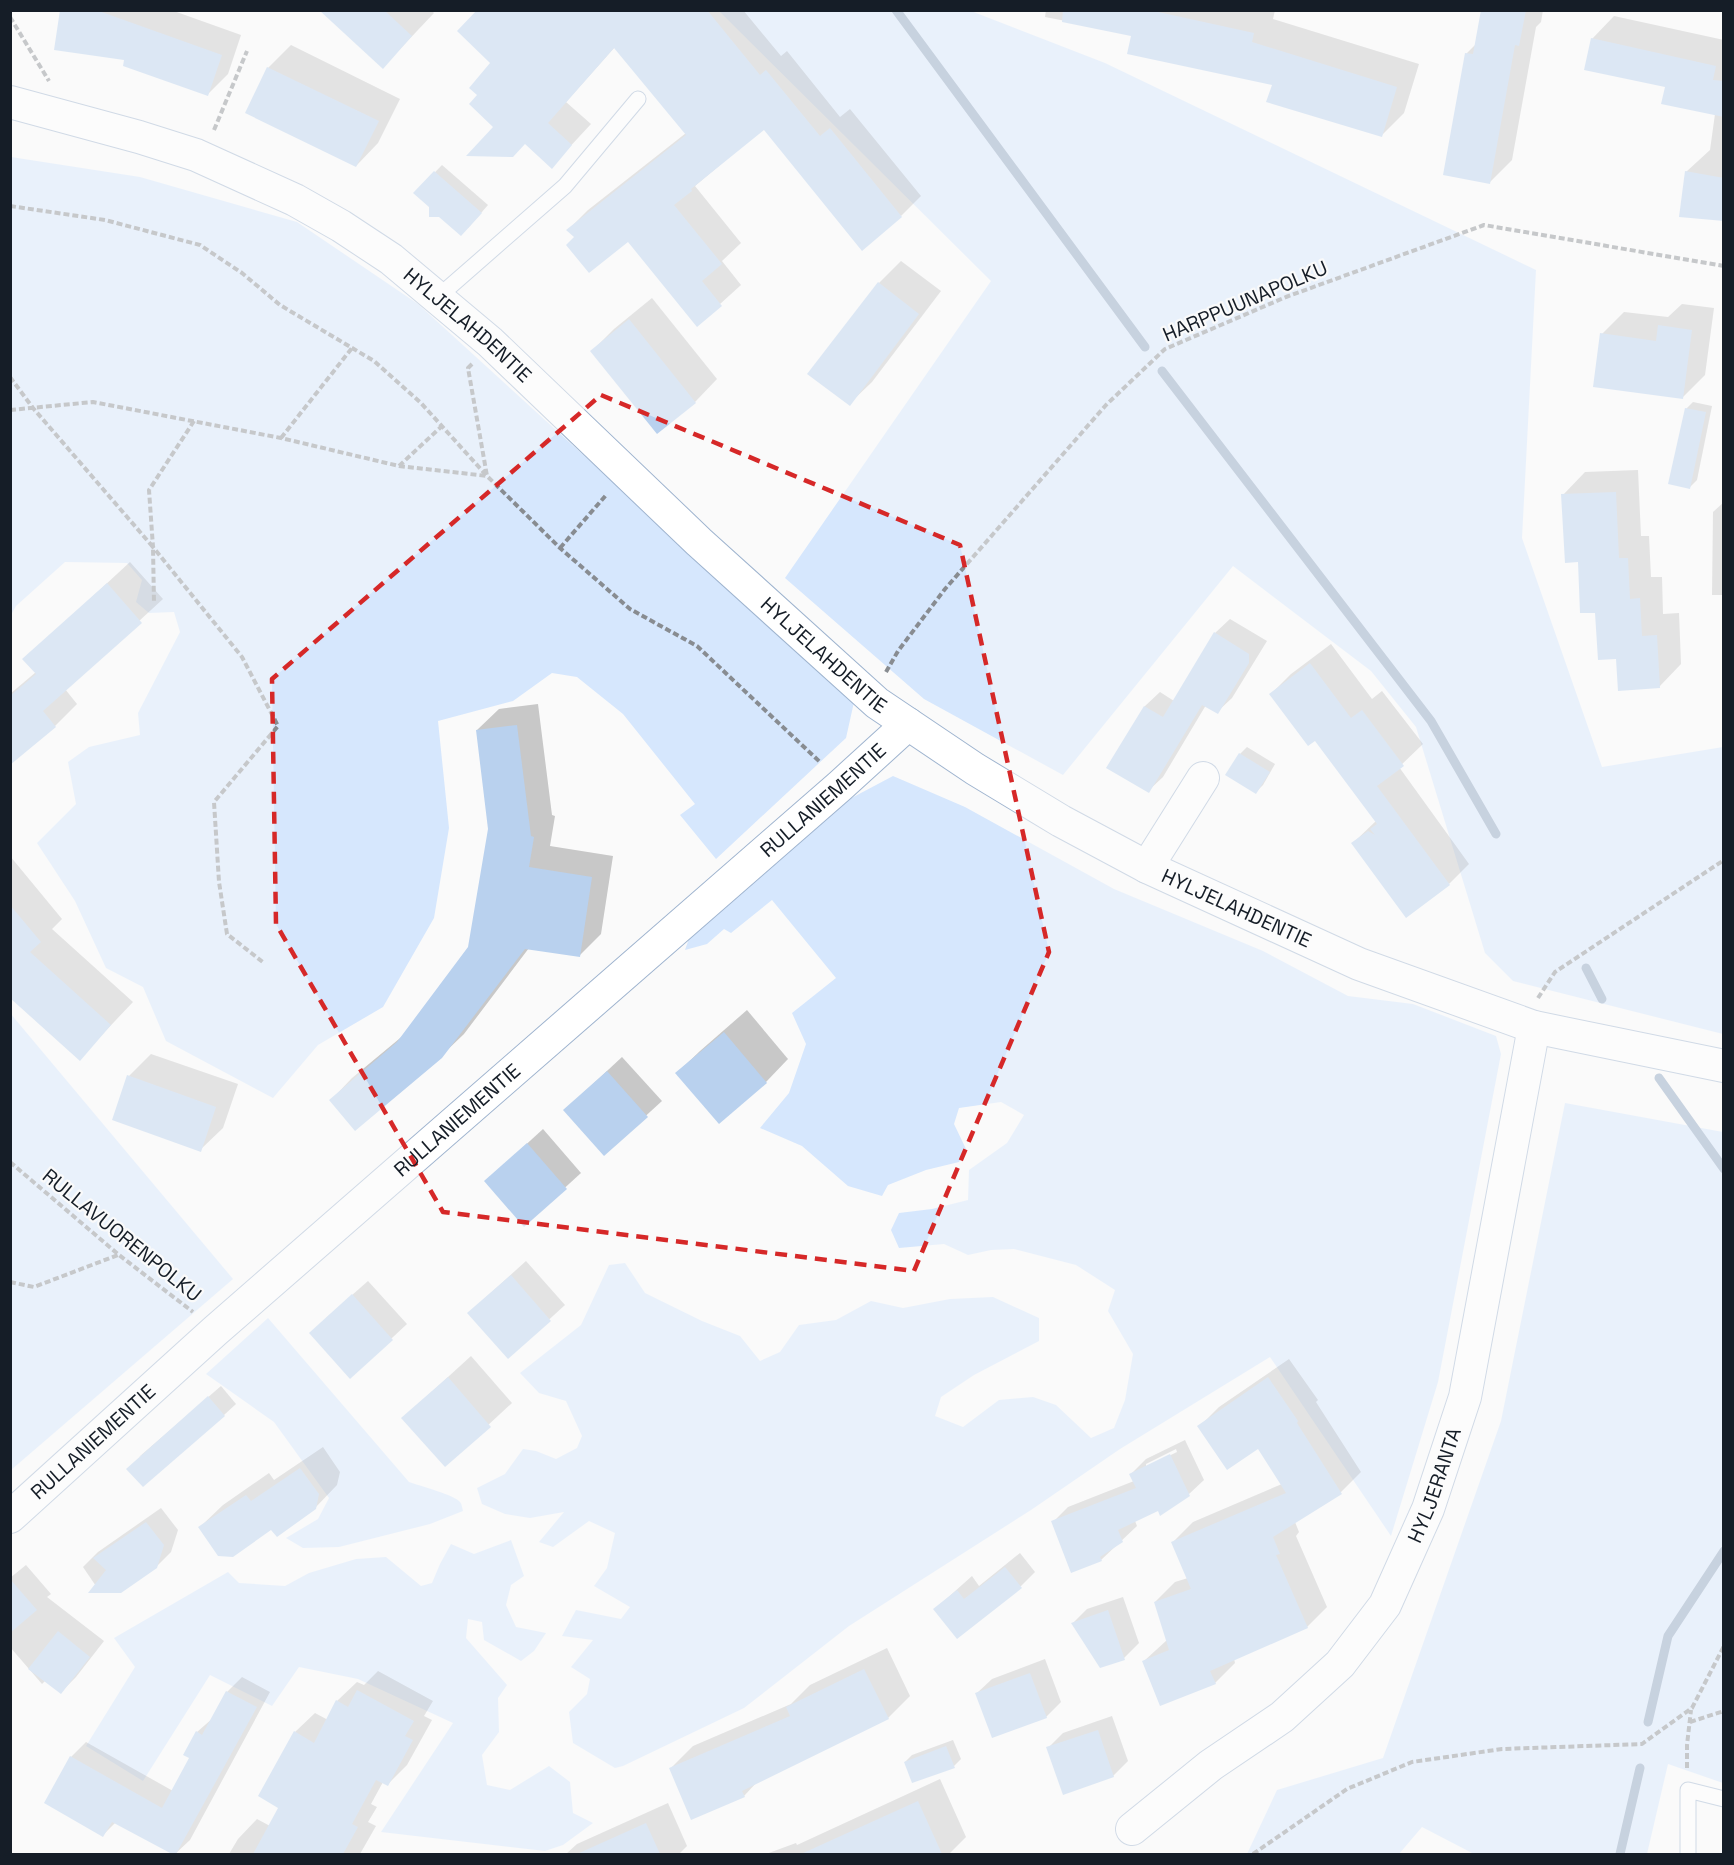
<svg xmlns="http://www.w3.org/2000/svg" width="1734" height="1865" viewBox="0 0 1734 1865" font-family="'Space Grotesk',sans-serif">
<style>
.green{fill:#d6e7fd}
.shadow{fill:#0003;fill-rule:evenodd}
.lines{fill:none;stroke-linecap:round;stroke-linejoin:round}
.stream{stroke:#8ba2be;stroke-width:9}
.building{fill:#b9d1ee}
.lane-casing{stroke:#9fb4cf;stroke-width:17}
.street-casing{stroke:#9fb4cf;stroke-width:34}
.path{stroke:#888c91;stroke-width:4;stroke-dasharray:6 3;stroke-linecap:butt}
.lane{stroke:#fff;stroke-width:15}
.street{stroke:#fff;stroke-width:32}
.marked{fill:none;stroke:#d62828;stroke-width:4.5;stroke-dasharray:12 8;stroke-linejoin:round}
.labels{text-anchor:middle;stroke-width:4.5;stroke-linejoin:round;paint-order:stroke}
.street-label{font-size:20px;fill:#151d27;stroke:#fafafa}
</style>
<rect width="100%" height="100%" fill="#fafafa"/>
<g class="green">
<path d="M719,11H971L1105,63L1536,270L1522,538L1602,767L1723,747V1034L1513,981L1485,953L1416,727L1371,671L1233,566L1063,775L924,699L785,578L991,281Z"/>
<path d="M11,157L140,177L297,222L418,304L854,702L846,738L716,859L680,815L695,804L623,714L577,677L552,673L513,701L438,721L449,828L434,918L383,1007L318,1045L273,1098L166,1041L143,987L106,968L75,901L37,843L76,804L68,762L89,747L140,735L138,713L180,632L174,612L149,613L136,602L142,580L127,563L65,562L16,606L11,615Z"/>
<path d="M893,776L965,807L1114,889L1263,951L1348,996L1413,1004L1496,1036L1501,1054L1438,1382L1391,1536L1270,1357L1120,1449L1031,1510L849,1626L744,1708L623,1766L615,1768L573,1743L569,1712L587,1694L590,1679L571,1667L593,1640L562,1636L576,1610L621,1619L630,1607L594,1586L607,1568L615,1533L589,1521L553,1547L539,1542L564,1512L530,1518L505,1514L482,1504L477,1488L505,1474L523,1449L536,1451L556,1459L577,1448L582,1436L566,1401L539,1393L520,1373L581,1325L609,1265L625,1263L645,1293L702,1321L740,1336L760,1361L780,1352L799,1325L836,1320L871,1301L903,1308L950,1299L993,1297L1039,1318V1341L974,1375L941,1397L935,1416L963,1427L999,1400L1033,1397L1056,1405L1091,1438L1114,1428L1125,1400L1133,1354L1108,1311L1115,1290L1076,1265L1014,1249L991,1250L968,1255L944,1244L899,1248L891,1230L899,1213L932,1209L968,1200L969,1170L1007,1143L1024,1115L1001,1102L959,1108L954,1124L966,1149L959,1162L926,1170L888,1185L882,1196L848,1186L802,1146L760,1128L789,1093L806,1044L792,1013L836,978L772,900L731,933L724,929L707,944L685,950L692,930L844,802Z"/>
<path d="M10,1013L233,1279L11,1470H10Z"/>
<path d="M1565,1103L1723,1132V1783L1668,1764L1647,1854H1474L1422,1827L1399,1854H1247L1277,1790L1383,1758L1501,1421Z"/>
<path d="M268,1318L409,1482C420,1486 455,1495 460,1502C462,1504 462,1508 463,1511L430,1524L339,1547L303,1548L286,1538L318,1519L329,1498L274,1422L206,1374Z"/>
<path d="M511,1540L524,1576L511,1585L506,1605L516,1627L546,1633L534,1651L521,1661L484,1640L482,1622L468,1619L466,1638L507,1685L498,1698L499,1732L482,1755L487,1785L510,1790L549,1766L570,1782L573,1813L593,1823L563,1845L545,1851L381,1832L453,1723L358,1679L299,1667L272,1706L210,1675L143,1781L86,1746L135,1667L114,1638L228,1572L239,1583L285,1586L309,1573L356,1559L386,1557L421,1586L432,1583L440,1564L451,1544L474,1554Z"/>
</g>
<g class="shadow">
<path d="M61,10H171L241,35L228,74L208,94L126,59Z"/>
<path d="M321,10H431L434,13L383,67Z"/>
<path d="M479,10H743L781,56L787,51L840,117L850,109L921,196L901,216L764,128L695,186L741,243L722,261L741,285L698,324L628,240L576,237L568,230L588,210L686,133L615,47L566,102L591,124L552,166L525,142L495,127L480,95L492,63Z"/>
<path d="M1046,10H1275L1273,19L1419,64L1404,113L1381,136L1274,84L1133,34L1045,17Z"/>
<path d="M1483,10H1543L1541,22L1536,27L1512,160L1490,182L1466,54L1477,43Z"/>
<path d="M1614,16L1724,40V219L1686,172L1710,150L1715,114L1592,39Z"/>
<path d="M291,45L400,99L378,143L356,166L268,68Z"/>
<path d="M442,165L488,205L468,228L430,207L415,193Z"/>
<path d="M901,261L941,291L872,382L849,404L879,283Z"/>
<path d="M652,298L717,379L695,402L658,432L592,351L614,329Z"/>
<path d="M1682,304L1714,308L1705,375L1683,397L1602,334L1624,312L1668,317Z"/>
<path d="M1693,402L1712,406L1697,480L1690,487L1686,409Z"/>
<path d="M1638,470L1641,536H1649L1651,577H1662L1663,614L1679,613L1681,664L1659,687L1618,658L1597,611L1579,561L1563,495L1585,472Z"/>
<path d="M1724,502V595H1712L1713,512Z"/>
<path d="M130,562L163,599L65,689L77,704L55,726L10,763V694L36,672L25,659Z"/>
<path d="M1230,619L1267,641L1232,698L1217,712L1206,705L1163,777L1148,791L1108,767L1145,706L1160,692L1174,701L1215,633Z"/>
<path d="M1331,644L1372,699L1382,691L1423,744L1399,767L1469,864L1449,884L1353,843L1377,820L1315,739L1271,694L1291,674Z"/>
<path d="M538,704L552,815L555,816L550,846L613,856L601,934L579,956L529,948L464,1034L441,1056L331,1100L352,1078L405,1034L470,947L490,829L477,730L499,709Z"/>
<path d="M1247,747L1275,764L1263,785L1256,792L1240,754Z"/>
<path d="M10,856L62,919L52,929L133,1002L79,1059L10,985Z"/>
<path d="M747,1010L788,1059L766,1082L719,1122L677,1073L700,1051Z"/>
<path d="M151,1054L238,1084L223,1128L200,1150L129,1076Z"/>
<path d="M622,1057L662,1101L604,1154L565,1110Z"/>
<path d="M543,1129L581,1173L524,1225L486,1181Z"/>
<path d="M526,1261L565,1305L508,1357L484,1299Z"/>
<path d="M368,1281L407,1324L350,1377L326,1318Z"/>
<path d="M471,1356L512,1403L445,1465L403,1418Z"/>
<path d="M1289,1359L1318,1400L1316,1402L1361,1472L1341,1492L1295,1522L1299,1532L1296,1536L1327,1607L1307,1627L1234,1659L1235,1663L1215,1683L1144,1661L1167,1640L1155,1602L1175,1582L1188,1578L1173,1542L1193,1522L1282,1484L1258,1447L1199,1427L1219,1407Z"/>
<path d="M221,1386L236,1404L224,1415L139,1457Z"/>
<path d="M1185,1440L1204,1480L1189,1494L1161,1514L1159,1509L1135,1521L1137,1526L1101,1560L1053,1522L1068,1507L1134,1481L1131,1474L1146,1459ZM1176,1449L1177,1452L1146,1467V1464Z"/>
<path d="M323,1447L340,1472L337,1485L315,1508L272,1528L200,1527L223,1505L269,1473L274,1480Z"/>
<path d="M161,1508L178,1530L171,1552L156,1567L100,1592L83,1567L98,1552Z"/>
<path d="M1020,1553L1035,1572L1021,1586L935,1609L972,1576L979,1586Z"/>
<path d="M26,1565L51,1594L47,1597L104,1641L76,1677L61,1692L46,1680L42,1684L10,1647V1578Z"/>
<path d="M1123,1597L1139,1643L1124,1658L1100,1666L1073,1623L1087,1609Z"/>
<path d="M887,1648L910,1696L888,1718L758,1781L744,1796L671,1768L693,1746L791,1704L810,1685Z"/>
<path d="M1045,1659L1061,1702L1046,1717L977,1693L992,1679Z"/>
<path d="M378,1671L433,1701L424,1716L432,1720L407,1765L388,1784L383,1782L371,1804L377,1807L368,1822L376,1826L360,1854H229L238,1839L257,1819L270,1826L280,1808L295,1732L315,1713L328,1720L337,1701L357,1682L364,1685Z"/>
<path d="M242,1677L270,1692L190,1840L175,1854L116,1822L103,1835L71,1757L86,1742L173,1791L191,1758L197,1732L213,1718L227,1692Z"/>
<path d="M1112,1716L1128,1761L1113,1776L1048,1748L1063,1733Z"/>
<path d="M953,1740L961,1759L954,1766L905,1762L912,1755Z"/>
<path d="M940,1779L966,1837L949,1854H766L796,1843L797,1845Z"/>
<path d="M668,1803L687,1846L679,1854H566L577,1844Z"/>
</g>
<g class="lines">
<g class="stream">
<path d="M896,10L1145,347"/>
<path d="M1162,371L1431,721L1496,834"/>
<path d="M1586,968L1602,999"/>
<path d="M1659,1078L1724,1169"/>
<path d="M1648,1722L1668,1636L1724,1551"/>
<path d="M1620,1854L1640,1768"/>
</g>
</g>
<g class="building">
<path d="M60,10H96L222,55L208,96L123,66L124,60L54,50Z"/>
<path d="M319,10H384L412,36L383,69Z"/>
<path d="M477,10H707L760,75L766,70L820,136L830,128L902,217L862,251L764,130L691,189L692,191L674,205L722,264L702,281L722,306L697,327L628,242L589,273L566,245L574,237L566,230L686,135L614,48L548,123L572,145L552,169L525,144L513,157L466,156L493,127L469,104L477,95L469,88L490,63L457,31Z"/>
<path d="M1063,10H1149L1254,33L1252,42L1397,87L1382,137L1266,102L1272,85L1127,54L1131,36L1062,22Z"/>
<path d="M1481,10H1526L1519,46L1515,45L1490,184L1443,175L1465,53L1473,54Z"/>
<path d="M1591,38L1716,66L1713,80L1724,81V117L1661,104L1665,87L1584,70Z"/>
<path d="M267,67L379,121L356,167L245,113Z"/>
<path d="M434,171L482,213L461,236L439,217H429V207L413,193Z"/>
<path d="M1685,171L1724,178V221L1679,217Z"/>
<path d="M878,282L919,314L850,406L807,374Z"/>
<path d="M629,319L696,403L657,434L590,351Z"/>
<path d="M1658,325L1692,330L1683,399L1593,387L1600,333L1656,341Z"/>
<path d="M1685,408L1706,412L1690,489L1668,484Z"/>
<path d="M1616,492L1619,558H1628L1630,599L1640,598L1642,636L1657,635L1660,688L1618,691L1616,659L1598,660L1595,613H1580L1578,562L1565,563L1561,494Z"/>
<path d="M107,583L142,623L43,711L56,727L10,765V696L36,674L22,659Z"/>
<path d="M1214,632L1249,654V663L1218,714L1202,705L1149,793L1106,768L1144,706L1163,717Z"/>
<path d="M1310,663L1351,718L1362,710L1404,766L1377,786L1450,885L1406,918L1351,843L1368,831L1375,835L1370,829L1377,824L1315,741L1308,746L1269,694Z"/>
<path d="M517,725L531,836L534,837L529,867L592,877L580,957L525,949L442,1058L355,1131L329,1100L397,1042L468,947L488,829L476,730Z"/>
<path d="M1239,753L1270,772L1256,794L1225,775Z"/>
<path d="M10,905L41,942L30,952L111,1025L80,1061L10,998Z"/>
<path d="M724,1032L767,1083L719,1124L675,1073Z"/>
<path d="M607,1071L648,1117L604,1156L563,1110Z"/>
<path d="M127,1075L216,1107L201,1152L112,1120Z"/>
<path d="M527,1143L567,1189L524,1227L484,1181Z"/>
<path d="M511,1275L551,1321L508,1359L467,1313Z"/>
<path d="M352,1294L393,1340L350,1379L309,1333Z"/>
<path d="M448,1377L491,1427L445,1467L401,1418Z"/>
<path d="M1268,1377L1298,1421L1297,1423L1342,1494L1273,1537L1280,1554L1276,1555L1308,1628L1210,1671L1216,1684L1160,1706L1142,1661L1169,1650L1154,1602L1191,1589L1171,1542L1286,1493L1258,1449L1227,1470L1197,1426Z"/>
<path d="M208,1396L225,1416L143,1487L126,1469Z"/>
<path d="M1170,1454L1190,1496L1160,1516L1158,1511L1118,1530L1123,1542L1100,1557L1102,1561L1071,1573L1051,1521L1136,1488L1129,1474Z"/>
<path d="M300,1468L319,1494L316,1509L277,1537L271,1530L233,1557L218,1556L198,1527L246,1495L251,1501Z"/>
<path d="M146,1522L164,1545L157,1568L121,1593H88L106,1570L93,1558Z"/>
<path d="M1005,1567L1022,1588L957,1639L933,1609L957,1590L964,1599Z"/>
<path d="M10,1579L37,1610L10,1633Z"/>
<path d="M1108,1610L1125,1660L1100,1668L1071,1623Z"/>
<path d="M58,1631L90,1657L61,1694L28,1669Z"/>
<path d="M864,1669L889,1719L742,1791L745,1797L691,1820L669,1768L790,1716L786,1707Z"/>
<path d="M1030,1673L1047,1718L992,1738L975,1693Z"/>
<path d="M357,1690L414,1721L405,1736L413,1740L388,1786L376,1780L352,1824L358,1827L343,1854H253L278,1808L258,1796L294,1731L314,1743L336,1700L348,1707Z"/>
<path d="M226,1691L257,1707L176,1854H172L112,1822L103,1837L44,1803L70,1756L162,1808L189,1758L183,1755L196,1731L202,1735Z"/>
<path d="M1098,1730L1114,1777L1063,1795L1046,1747Z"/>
<path d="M946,1746L955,1768L912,1783L904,1762Z"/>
<path d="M918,1801L942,1854H801Z"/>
<path d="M646,1823L660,1854H577Z"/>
</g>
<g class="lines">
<defs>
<g id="lane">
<path d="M438,297L565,186L638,99"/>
<path d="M1688,1854V1790L1724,1799"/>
</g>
<g id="street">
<path id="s1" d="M10,102L139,137L196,155L295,200L341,226L391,259L490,342L699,542L877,703L975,769L1061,821L1147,867L1359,964L1534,1027L1724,1066"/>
<path d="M1147,867L1203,778"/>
<path id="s2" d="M10,1517L215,1331L840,786L908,724"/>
<path id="s3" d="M1132,1829L1211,1765L1282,1717L1340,1664L1385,1605L1428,1509L1465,1397L1534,1027"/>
</g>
</defs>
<use href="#lane" class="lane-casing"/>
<use href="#street" class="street-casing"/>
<g class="path">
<path d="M10,17L49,81"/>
<path d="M214,130L247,51"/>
<path d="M10,206L105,220L200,245L242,273L280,305L374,361L421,403L487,476L560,548L630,609L697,646L821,763"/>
<path d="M10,377L33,408L153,547L154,603"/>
<path d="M10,410L93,402L281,438L399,466L487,476L468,368L472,364"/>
<path d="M194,421L149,490L153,547L242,657L278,726L214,802L219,882L227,934L264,963"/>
<path d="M281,438L352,348"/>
<path d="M399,466L442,426"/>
<path d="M560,548L607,494"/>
<path d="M886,672L898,651L945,589L1106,405L1165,349L1286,297L1484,225L1724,266"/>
<path d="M1538,998L1555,972L1724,860"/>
<path d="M10,1162L119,1255L193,1312"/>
<path d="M10,1282L34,1287L118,1255"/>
<path d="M1690,1722L1724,1711"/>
<path d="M1687,1768V1745L1691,1710"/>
<path d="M1253,1854L1347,1789L1412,1762L1502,1749L1642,1744L1692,1708L1724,1646"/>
</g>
<use href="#lane" class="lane"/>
<use href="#street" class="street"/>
</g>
<path d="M0 0H1734V1865H0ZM601,395L960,545L1049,952L914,1271L443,1212L276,924L272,679Z" fill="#fafafa" fill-opacity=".55" fill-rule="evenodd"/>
<path class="marked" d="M601,395L960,545L1049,952L914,1271L443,1212L276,924L272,679Z"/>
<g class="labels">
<g class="street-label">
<text transform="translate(1245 301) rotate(-23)" y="7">HARPPUUNAPOLKU</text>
<text dy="7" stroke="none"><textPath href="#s1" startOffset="516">HYLJELAHDENTIE</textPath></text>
<text dy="7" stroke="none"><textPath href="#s1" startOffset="1002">HYLJELAHDENTIE</textPath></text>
<text dy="7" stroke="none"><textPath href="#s2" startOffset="1084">RULLANIEMENTIE</textPath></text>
<text dy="7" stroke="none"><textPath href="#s1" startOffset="1488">HYLJELAHDENTIE</textPath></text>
<text dy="7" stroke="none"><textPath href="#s2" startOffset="598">RULLANIEMENTIE</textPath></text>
<text transform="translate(122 1235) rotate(39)" y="7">RULLAVUORENPOLKU</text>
<text dy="7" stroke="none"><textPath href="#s2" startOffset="112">RULLANIEMENTIE</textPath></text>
<text dy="7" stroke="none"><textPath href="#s3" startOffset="470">HYLJERANTA</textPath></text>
</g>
</g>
<rect width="1734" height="1865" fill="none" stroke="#151d27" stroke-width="24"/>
</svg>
